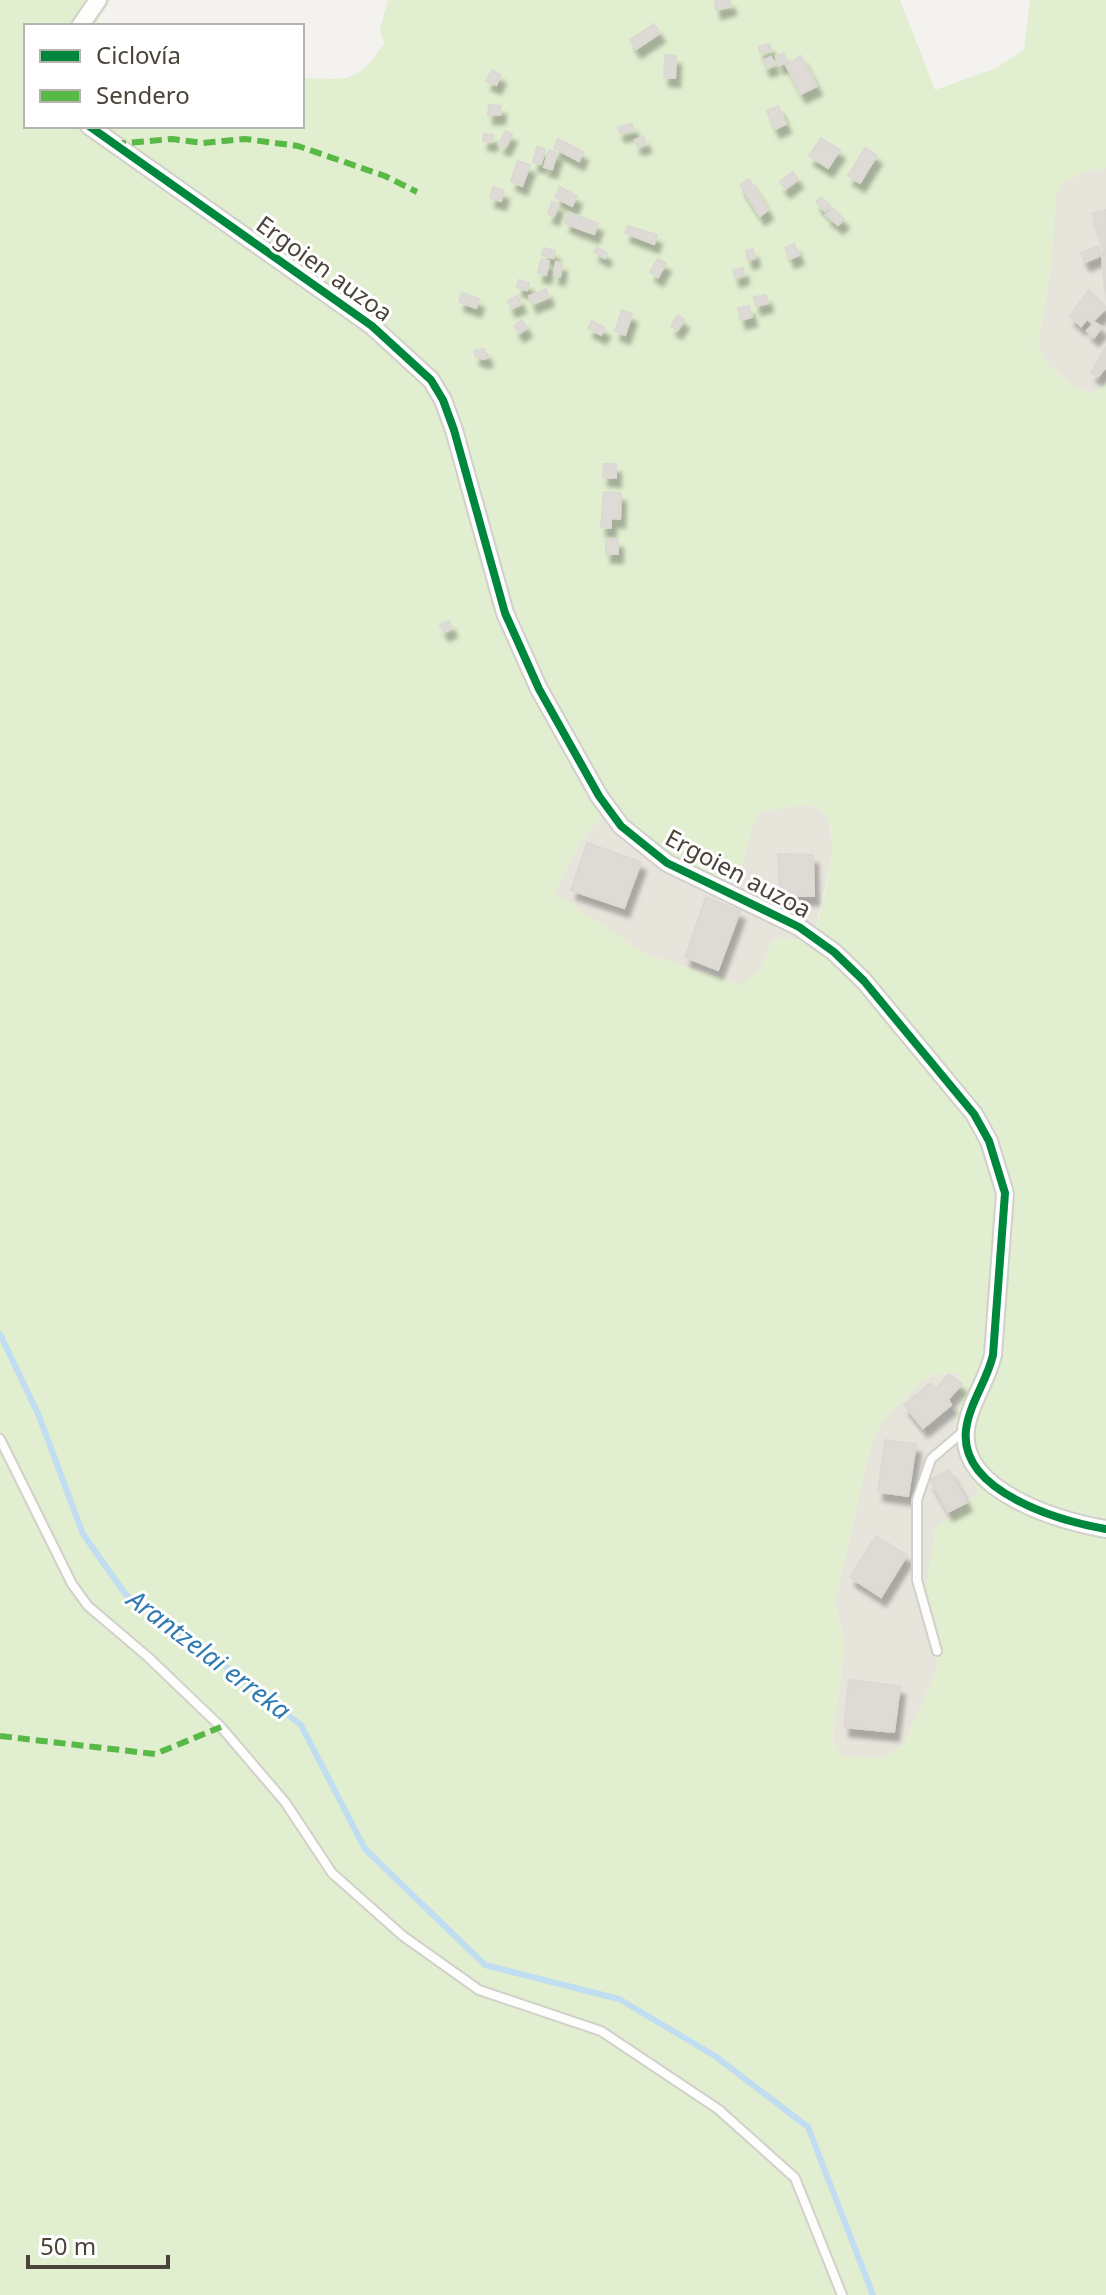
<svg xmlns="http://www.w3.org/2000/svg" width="1106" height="2295" viewBox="0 0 1106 2295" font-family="'Noto Sans',sans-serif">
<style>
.residential{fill:#e7e4dc}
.green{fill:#e1eecf;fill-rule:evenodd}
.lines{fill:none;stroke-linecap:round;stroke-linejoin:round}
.stream{stroke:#c0ddf1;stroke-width:6}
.building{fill:#dedbd6;stroke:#dcd9d4;stroke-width:2;filter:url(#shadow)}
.lane-casing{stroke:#d2d0cb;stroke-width:12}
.street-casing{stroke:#d2d0cb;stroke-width:20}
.lane{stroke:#fdfdfc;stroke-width:8}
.street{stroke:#fdfdfc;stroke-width:16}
.quiet{stroke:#58b947;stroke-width:6;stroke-dasharray:12 6;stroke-linecap:butt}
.cycleway-casing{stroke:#fff;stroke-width:13}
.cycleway{stroke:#00873e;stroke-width:8}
.labels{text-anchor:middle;stroke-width:6;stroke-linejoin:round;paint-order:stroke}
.street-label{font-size:24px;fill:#4b4439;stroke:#fff}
.water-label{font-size:26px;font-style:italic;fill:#2e7ab2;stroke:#fff}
</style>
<defs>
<filter id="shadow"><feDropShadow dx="5" dy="9" stdDeviation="2" flood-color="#0004"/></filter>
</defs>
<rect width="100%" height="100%" fill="#f4f2ee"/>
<g class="residential">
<path d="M1106,168V383L1095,393L1077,390L1047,363L1038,345L1051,267L1056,193L1064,182L1091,170Z"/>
<path d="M801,805L819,808L828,817L833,852L813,940L774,938L760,969L741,985L644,953L554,893L583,838L603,816L619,820L741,871L752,826L761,812Z"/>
<path d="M958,1373L962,1384L954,1432L962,1462L979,1493L967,1502L922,1613L938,1667L905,1742L885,1758L843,1756L832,1740L845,1645L835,1603L870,1448L880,1424L919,1383L936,1374Z"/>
</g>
<path class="green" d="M0,0H111L94,26H26V126H302V78C351,79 354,85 384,44L380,29L388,0H900L935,90L996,68L1024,49L1030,0H1106V168L1091,170L1064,182L1056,193L1051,267L1038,345L1047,363L1077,390L1095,393L1106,383V2295H0ZM801,805C807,806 815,806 820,809C847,826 819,914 813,940L774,938L760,969L741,985L644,953L554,893L583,838L603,817L619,820L675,870L722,882L741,871L752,826L761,812ZM958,1373C964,1392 956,1409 955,1429C954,1452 968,1474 979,1493L935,1529L922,1613L938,1667L905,1742L885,1758L843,1756L832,1740L845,1645L835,1603L870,1448L880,1424L919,1383L936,1374Z"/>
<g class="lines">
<path class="stream" d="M0,1334L39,1416L83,1534L126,1595L220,1662L301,1725L365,1849L485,1965L619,1999L715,2056L808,2127L873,2295"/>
</g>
<g class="building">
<path d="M715,0H730L731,6L716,10Z"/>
<path d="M654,24L660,33L636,49L630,40Z"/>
<path d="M769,44L771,50L760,53L759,47Z"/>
<path d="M784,53L788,62L779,65L776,56Z"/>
<path d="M665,55L676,56L675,78L664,77Z"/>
<path d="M801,56L817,86L801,94L786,65Z"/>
<path d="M771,57L774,65L766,68L763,61Z"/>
<path d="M492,70L501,75L496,85L486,81Z"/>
<path d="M489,105L501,106L500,115H488Z"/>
<path d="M778,106L786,124L775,129L767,111Z"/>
<path d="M632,124L634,130L620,133L618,127Z"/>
<path d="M506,131L512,134L505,147L499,144Z"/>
<path d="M484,134L493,135L492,142L483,141Z"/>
<path d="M644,137L646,144L637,146L635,140Z"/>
<path d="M821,138L840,150L828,168L809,156Z"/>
<path d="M558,139L583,152L579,161L554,148Z"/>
<path d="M537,147L545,149L541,164L533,162Z"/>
<path d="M865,148L877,155L860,183L848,176Z"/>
<path d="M549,150L557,153L552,169L544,167Z"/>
<path d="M518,161L530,165L522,186L511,181Z"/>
<path d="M793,172L798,179L785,189L780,182Z"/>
<path d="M749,179L768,210L760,216L740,185Z"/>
<path d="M493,187L504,191L501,201L490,198Z"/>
<path d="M560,187L577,196L572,206L555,197Z"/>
<path d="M821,197L830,206L825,211L816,202Z"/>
<path d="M552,202L558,204L554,216L548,214Z"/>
<path d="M832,208L844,219L838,225L826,215Z"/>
<path d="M1106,210V255L1092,213Z"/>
<path d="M569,213L598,223L594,234L577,228L580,221L567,217Z"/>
<path d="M567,217L580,221L577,228L565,223Z"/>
<path d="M628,226L657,235L654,244L625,233Z"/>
<path d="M794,244L799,255L790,259L785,248Z"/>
<path d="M1098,246L1102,255L1085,262L1081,253Z"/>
<path d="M597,247L607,253L605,258L594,252Z"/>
<path d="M544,248L555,251L553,258L542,255Z"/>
<path d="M753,249L755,258L748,260L746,251Z"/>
<path d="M1106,255V291H1105L1102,257Z"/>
<path d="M658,259L666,263L658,277L650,272Z"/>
<path d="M541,260L549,261L546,275L538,273Z"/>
<path d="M556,262L562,263L560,276L554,275Z"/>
<path d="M743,268L744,275L735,278L733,270Z"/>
<path d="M519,280L529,283L527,290L517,287Z"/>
<path d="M546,289L549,297L532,304L529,296Z"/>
<path d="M1089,290L1106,308L1093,321L1102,327L1094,337L1087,331L1093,324L1087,319L1081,326L1070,316Z"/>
<path d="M462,293L479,299L476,308L459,302Z"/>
<path d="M766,295L768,303L756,306L754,297Z"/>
<path d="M518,296L521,304L511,308L508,301Z"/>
<path d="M749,306L752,317L741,320L738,308Z"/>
<path d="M622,310L632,314L625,335L615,331Z"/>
<path d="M678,315L684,320L677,330L671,326Z"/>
<path d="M522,320L527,328L519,333L514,326Z"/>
<path d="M592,321L605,328L601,335L588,328Z"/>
<path d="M1106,347V367L1098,376L1091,373Z"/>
<path d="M484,349L488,357L484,359L475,356V351Z"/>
<path d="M604,464H616V478L603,477Z"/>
<path d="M604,492L621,493L620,519L611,518V528L601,527Z"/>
<rect x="606" y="539" width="12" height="15"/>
<path d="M449,621L452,628L444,632L440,625Z"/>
<path d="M587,843L641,862L624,908L571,890Z"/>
<path d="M778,854L813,855L814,896H780Z"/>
<path d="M706,897L740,911L718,970L685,957Z"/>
<path d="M949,1374L962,1384L948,1399L951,1405L923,1428L904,1405L931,1383L936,1389Z"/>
<path d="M885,1440L916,1444L908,1496L878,1492Z"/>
<path d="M949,1470L967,1502L948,1512L930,1480Z"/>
<path d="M876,1536L907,1555L881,1597L850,1577Z"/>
<path d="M849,1680L900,1686L894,1732L844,1727Z"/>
</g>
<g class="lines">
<defs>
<g id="lane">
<path d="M0,1439L72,1584L88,1606L148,1657L221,1727L285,1802L332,1873L403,1936L479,1990L601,2031L718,2109L795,2178L842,2295"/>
<path d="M937,1651L917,1580V1500L931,1459L965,1430"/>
</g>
<g id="street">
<path d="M80,26L98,0"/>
<path d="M89,126L372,326L431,380L443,400L454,430L505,613L539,689L599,796L621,826L667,863L799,927L834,952L864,981L974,1114L989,1141L1005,1193L993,1355C987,1381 969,1404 966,1430C959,1492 1060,1521 1106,1529"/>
</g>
</defs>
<use href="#lane" class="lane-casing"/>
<use href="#street" class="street-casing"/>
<use href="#lane" class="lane"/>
<use href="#street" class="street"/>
<g class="quiet">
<path d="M114,144L172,139L203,143L245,139L298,146L385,176L417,192"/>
<path d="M0,1736L155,1754L221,1727"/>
</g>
<defs>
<path id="cycleway" d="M89,126L372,326L431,380L443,400L454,430L505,613L539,689L599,796L621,826L667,863L799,927L834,952L864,981L974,1114L989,1141L1005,1193L993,1355C987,1381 969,1404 966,1430C959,1492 1060,1521 1106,1529"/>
</defs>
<use href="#cycleway" class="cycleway-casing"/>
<use href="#cycleway" class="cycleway"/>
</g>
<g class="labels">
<g class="street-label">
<text transform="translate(324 269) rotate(36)" y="8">Ergoien auzoa</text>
<text transform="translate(738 874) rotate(28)" y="8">Ergoien auzoa</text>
</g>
<g class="water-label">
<text transform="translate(209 1655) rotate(37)" y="9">Arantzelai erreka</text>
</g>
</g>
<rect x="24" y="24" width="280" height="104" fill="#ffffff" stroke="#b7b4b0" stroke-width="2"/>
<rect x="40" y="50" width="40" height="12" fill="#00873e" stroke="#b7b4b0" stroke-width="2"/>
<text x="96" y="64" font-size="24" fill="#4b4439">Ciclovía</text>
<rect x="40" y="90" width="40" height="12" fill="#58b947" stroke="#b7b4b0" stroke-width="2"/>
<text x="96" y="104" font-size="24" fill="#4b4439">Sendero</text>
<path d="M28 2255v12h140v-12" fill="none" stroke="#4b4439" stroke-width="4"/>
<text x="40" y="2255" font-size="24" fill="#4b4439" stroke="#ffffff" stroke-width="6" paint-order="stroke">50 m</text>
</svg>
